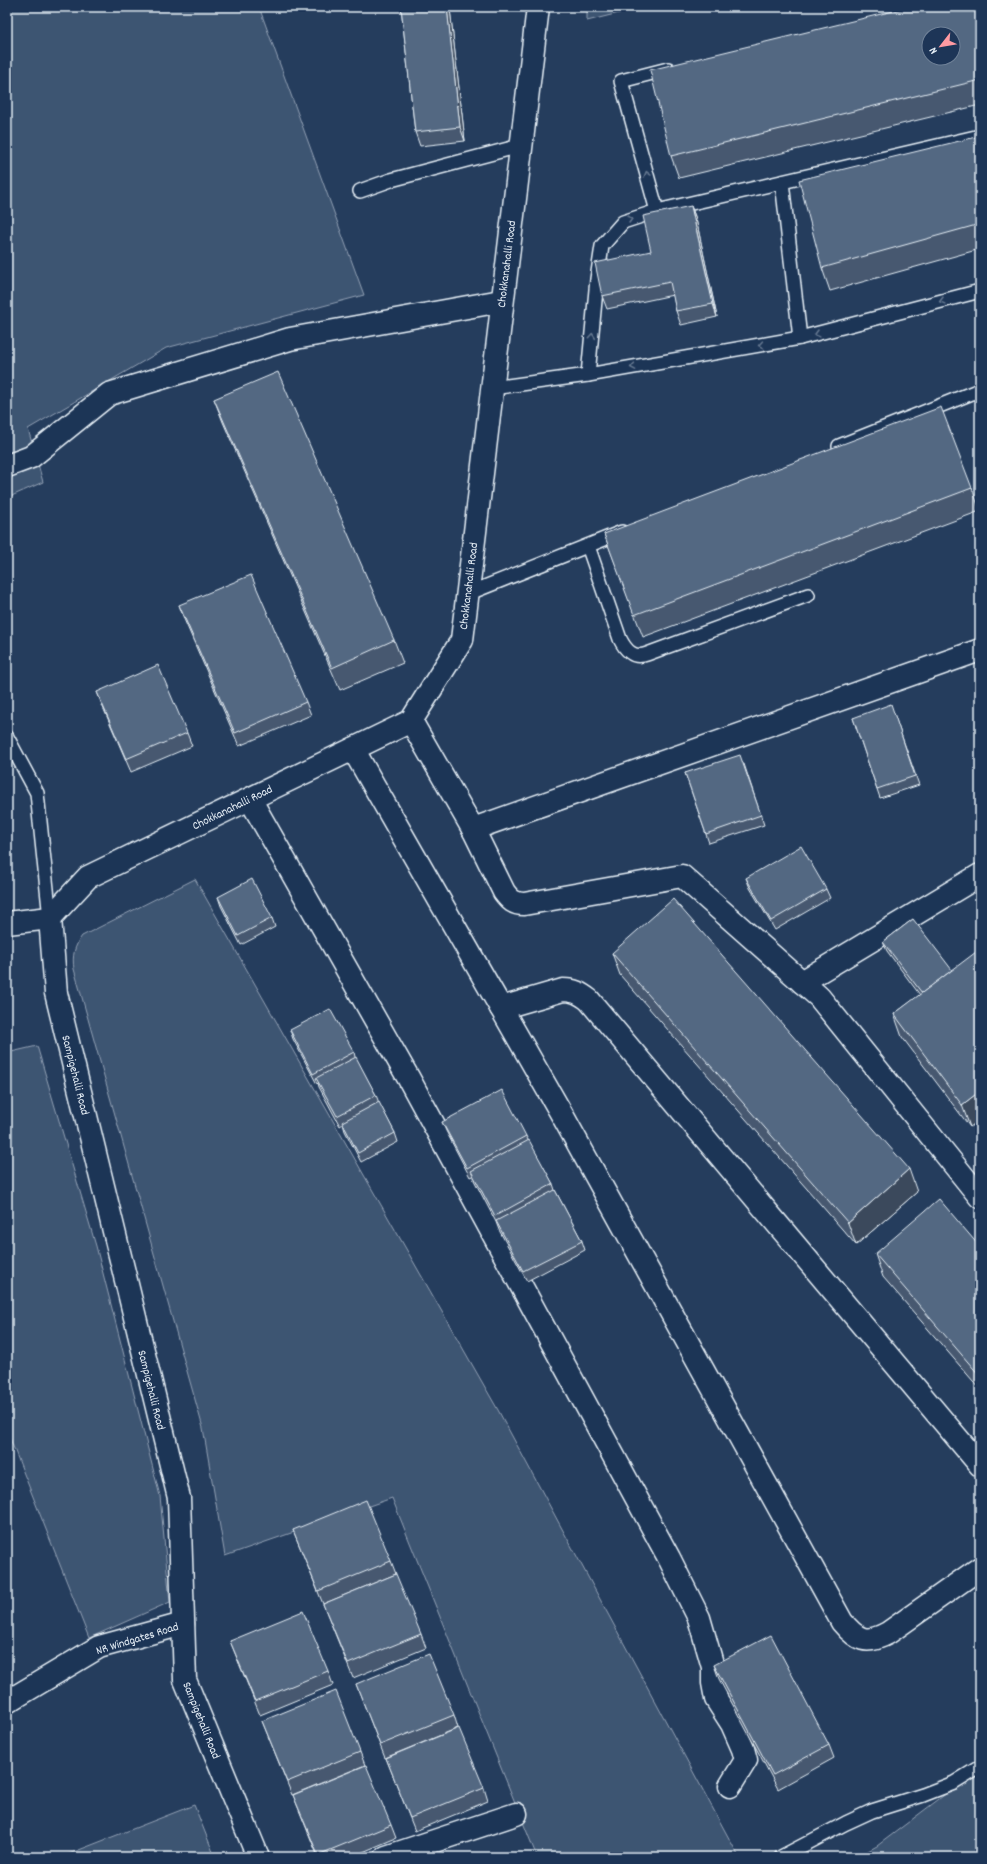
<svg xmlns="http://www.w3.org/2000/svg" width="987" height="1864" viewBox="0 0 987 1864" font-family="Dekko,sans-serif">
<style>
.green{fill:#3e5472;stroke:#93a2b5}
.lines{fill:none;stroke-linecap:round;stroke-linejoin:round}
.service-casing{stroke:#e8f1f8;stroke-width:16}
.minor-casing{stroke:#e8f1f8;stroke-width:25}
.tertiary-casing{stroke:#e8f1f8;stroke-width:25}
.service{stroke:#1d3557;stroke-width:13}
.minor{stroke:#1d3557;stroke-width:22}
.tertiary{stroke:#1d3557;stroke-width:22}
.wall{fill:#475970;stroke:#e8f1f8}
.shaded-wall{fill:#3a485b;stroke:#e8f1f8}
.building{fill:#536782;stroke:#e8f1f8;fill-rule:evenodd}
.oneway{stroke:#64778f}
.labels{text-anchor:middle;stroke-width:3;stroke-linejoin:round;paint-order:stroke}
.street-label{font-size:12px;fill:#e8f1f8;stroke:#1d3557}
</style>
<rect width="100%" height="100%" fill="#253d5d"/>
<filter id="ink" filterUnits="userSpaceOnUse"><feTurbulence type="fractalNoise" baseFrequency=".025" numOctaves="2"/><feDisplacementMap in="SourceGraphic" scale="8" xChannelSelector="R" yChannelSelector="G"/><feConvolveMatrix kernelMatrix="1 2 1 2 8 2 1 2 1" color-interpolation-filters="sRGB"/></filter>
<g filter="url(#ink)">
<g class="green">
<path d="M7,7H259L364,295L166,348L28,429L43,482L7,498Z"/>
<path d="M587,7H643L587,21Z"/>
<path d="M195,879L498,1410L739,1857H537L392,1498L225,1556L203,1428L74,969C72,956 74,947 82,936Z"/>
<path d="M37,1046L96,1246L160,1496L170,1602L89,1638L7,1431V1053Z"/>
<path d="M980,1768V1857H857L877,1846Z"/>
<path d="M194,1805L215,1857H61Z"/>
</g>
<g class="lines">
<defs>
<g id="service">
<path d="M782,182L800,338"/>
<path d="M360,191L391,180L520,146"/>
<path d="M657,211L621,81L668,69"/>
<path d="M588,375L597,279L602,246L623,222L657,211L980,136"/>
<path d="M492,388L588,375L800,338L980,291"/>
<path d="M839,446L977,391"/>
<path d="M588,546L620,639C626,651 634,659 647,654L808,595"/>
<path d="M467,594L622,532"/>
<path d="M7,737L37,793L50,918"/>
<path d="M781,1857L846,1823L872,1811L923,1795L954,1783L980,1767"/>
</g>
<g id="minor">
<path d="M7,466L31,457L109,394L290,339L501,301"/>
<path d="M411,721L473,829L504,892C510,900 514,904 524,904L682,876L819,997L980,1197"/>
<path d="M353,749L560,1111L842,1622C857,1640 866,1645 888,1633L980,1568"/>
<path d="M250,799L409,1079L669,1558L699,1618L713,1667V1683L716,1699L732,1724L743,1749L746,1760L730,1786"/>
<path d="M473,829L980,650"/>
<path d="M802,982L980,875"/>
<path d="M501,1008L563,990C574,990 580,993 589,1000L980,1465"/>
<path d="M7,1702L99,1647L183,1624"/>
<path d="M386,1857L516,1814"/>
</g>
<g id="tertiary">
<path d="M50,918L56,993L179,1498L185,1680L258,1857"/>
<path d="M7,923L50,918L88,877L411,721L462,640L538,7"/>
</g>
</defs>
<use href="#service" class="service-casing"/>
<use href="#minor" class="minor-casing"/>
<use href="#tertiary" class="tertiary-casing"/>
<use href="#service" class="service"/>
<use href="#minor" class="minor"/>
<use href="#tertiary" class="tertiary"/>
</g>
<g class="wall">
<path d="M401,7H450V9L465,141L420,146L415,132Z"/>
<path d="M980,7V105L679,178L671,156Z"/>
<path d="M980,136V249L830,291L822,268Z"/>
<path d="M691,206L696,219L717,317L681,325L676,311L673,295L607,309L602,296L651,251Z"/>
<path d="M214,399L394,640L403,663L340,690L223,422Z"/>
<path d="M972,488L980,511L643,637L604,534Z"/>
<path d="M179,605L306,702L311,715L239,746L184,619Z"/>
<path d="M97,692L187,733L192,746L131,772L102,705Z"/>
<path d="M894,714L919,785L880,798L853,718Z"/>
<path d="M744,764L764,825L709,843L685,773Z"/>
<path d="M746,878L826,889L830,898L775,930L750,888Z"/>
<path d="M218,897L272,918L275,927L241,945L221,906Z"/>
<path d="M913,919L970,1127L902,1037L894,1014L920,995L887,951L883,942Z"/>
<path d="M612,953L917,1192L856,1245L620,975Z"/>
<path d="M290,1030L354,1052L355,1057L376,1095L379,1103L395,1133L398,1142L361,1162L345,1131L343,1124L340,1126L319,1087L318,1083L317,1084L293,1039Z"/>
<path d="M442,1122L526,1136L528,1140L553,1184L555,1190L582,1241L585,1250L527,1281L499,1230L496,1222L474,1180L472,1176L470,1177L446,1131Z"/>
<path d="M980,1247V1389L883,1277L875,1254Z"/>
<path d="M293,1530L391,1561L396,1574L323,1604Z"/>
<path d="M323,1604L421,1634L426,1648L353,1678Z"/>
<path d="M230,1641L328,1671L333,1685L260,1715Z"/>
<path d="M714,1665L829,1745L834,1758L778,1789L719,1679Z"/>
<path d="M356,1684L454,1715L458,1728L385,1758Z"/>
<path d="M262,1721L360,1752L365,1765L292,1795Z"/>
<path d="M386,1758L484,1788L488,1801L415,1831Z"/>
<path d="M293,1795L391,1825L396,1838L351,1857H318Z"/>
</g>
<g class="shaded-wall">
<path d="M447,7H450V9L465,141L460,127Z"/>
<path d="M691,206L696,219L717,317L713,304Z"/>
<path d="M980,1091V1120L970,1127L962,1105Z"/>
<path d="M909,1169L917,1192L856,1245L848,1223Z"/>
</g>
<g class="building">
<path d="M401,7H447L460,127L415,132Z"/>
<path d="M910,7H980V80L671,156L650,70ZM929,34H953V58H929Z"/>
<path d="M980,136V224L822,268L799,180Z"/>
<path d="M691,206L713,304L676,311L670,282L602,296L595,263L651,251L643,216Z"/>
<path d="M278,372L394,640L332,668L214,399Z"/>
<path d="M941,407L972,488L634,615L604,534Z"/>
<path d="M251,575L306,702L235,733L179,605Z"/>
<path d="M158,665L187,733L126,759L97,692Z"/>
<path d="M891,704L915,776L877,789L853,718Z"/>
<path d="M740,755L761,815L706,834L685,773Z"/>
<path d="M801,846L826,889L771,921L746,878Z"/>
<path d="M252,879L272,918L238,936L218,897Z"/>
<path d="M673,899L909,1169L848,1223L612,953Z"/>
<path d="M913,919L952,970L922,993L883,942Z"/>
<path d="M980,949V1091L962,1105L894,1014Z"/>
<path d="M330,1009L354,1052L313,1074L290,1030Z"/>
<path d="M356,1057L376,1095L337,1116L316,1078Z"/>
<path d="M502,1090L526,1136L467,1168L442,1122Z"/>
<path d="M379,1102L395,1133L358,1153L342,1122Z"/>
<path d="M529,1140L553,1184L495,1216L471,1171Z"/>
<path d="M555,1190L582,1241L523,1271L496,1221Z"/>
<path d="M939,1199L980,1247V1376L875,1254Z"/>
<path d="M366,1500L391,1561L318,1591L293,1530Z"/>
<path d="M396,1574L421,1634L348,1664L323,1604Z"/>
<path d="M303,1611L328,1671L255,1701L230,1641Z"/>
<path d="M771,1635L829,1745L773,1775L714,1665Z"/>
<path d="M429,1654L454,1715L380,1745L356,1684Z"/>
<path d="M336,1691L360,1752L287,1782L262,1721Z"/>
<path d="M459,1728L484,1788L410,1818L386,1758Z"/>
<path d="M366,1765L391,1825L318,1855L293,1795Z"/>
<path d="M437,1852L439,1857H423Z"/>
</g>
<defs><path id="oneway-chevron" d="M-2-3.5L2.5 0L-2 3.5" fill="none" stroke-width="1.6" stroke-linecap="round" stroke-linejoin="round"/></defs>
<g class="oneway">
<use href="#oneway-chevron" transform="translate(647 174) rotate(-105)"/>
<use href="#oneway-chevron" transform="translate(630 219) rotate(-16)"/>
<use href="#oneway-chevron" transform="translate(942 301) rotate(165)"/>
<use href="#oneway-chevron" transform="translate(817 334) rotate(165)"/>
<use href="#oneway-chevron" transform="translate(592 336) rotate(-85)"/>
<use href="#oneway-chevron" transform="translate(761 345) rotate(170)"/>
<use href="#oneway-chevron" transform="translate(633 367) rotate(170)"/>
</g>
</g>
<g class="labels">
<g class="street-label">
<text transform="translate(506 264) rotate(-83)" y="4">Chokkanahalli Road</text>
<text transform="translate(468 586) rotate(-83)" y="4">Chokkanahalli Road</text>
<text transform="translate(232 807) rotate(-26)" y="4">Chokkanahalli Road</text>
<text transform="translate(76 1075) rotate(76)" y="4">Sampigehalli Road</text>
<text transform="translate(152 1390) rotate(76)" y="4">Sampigehalli Road</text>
<text transform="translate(137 1638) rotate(-17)" y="4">NR Windgates Road</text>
<text transform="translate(202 1720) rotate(68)" y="4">Sampigehalli Road</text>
</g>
</g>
<rect width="987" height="1864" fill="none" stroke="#1d3557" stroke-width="24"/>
<rect x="12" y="12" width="963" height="1840" fill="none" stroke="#e8f1f8" stroke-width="1.5" filter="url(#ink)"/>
<g transform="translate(941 46) rotate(239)"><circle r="19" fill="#1d3557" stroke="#6e8097"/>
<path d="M0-3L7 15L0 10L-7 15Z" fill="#ff9aa2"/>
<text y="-6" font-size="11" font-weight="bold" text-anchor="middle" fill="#e8f1f8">N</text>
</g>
</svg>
